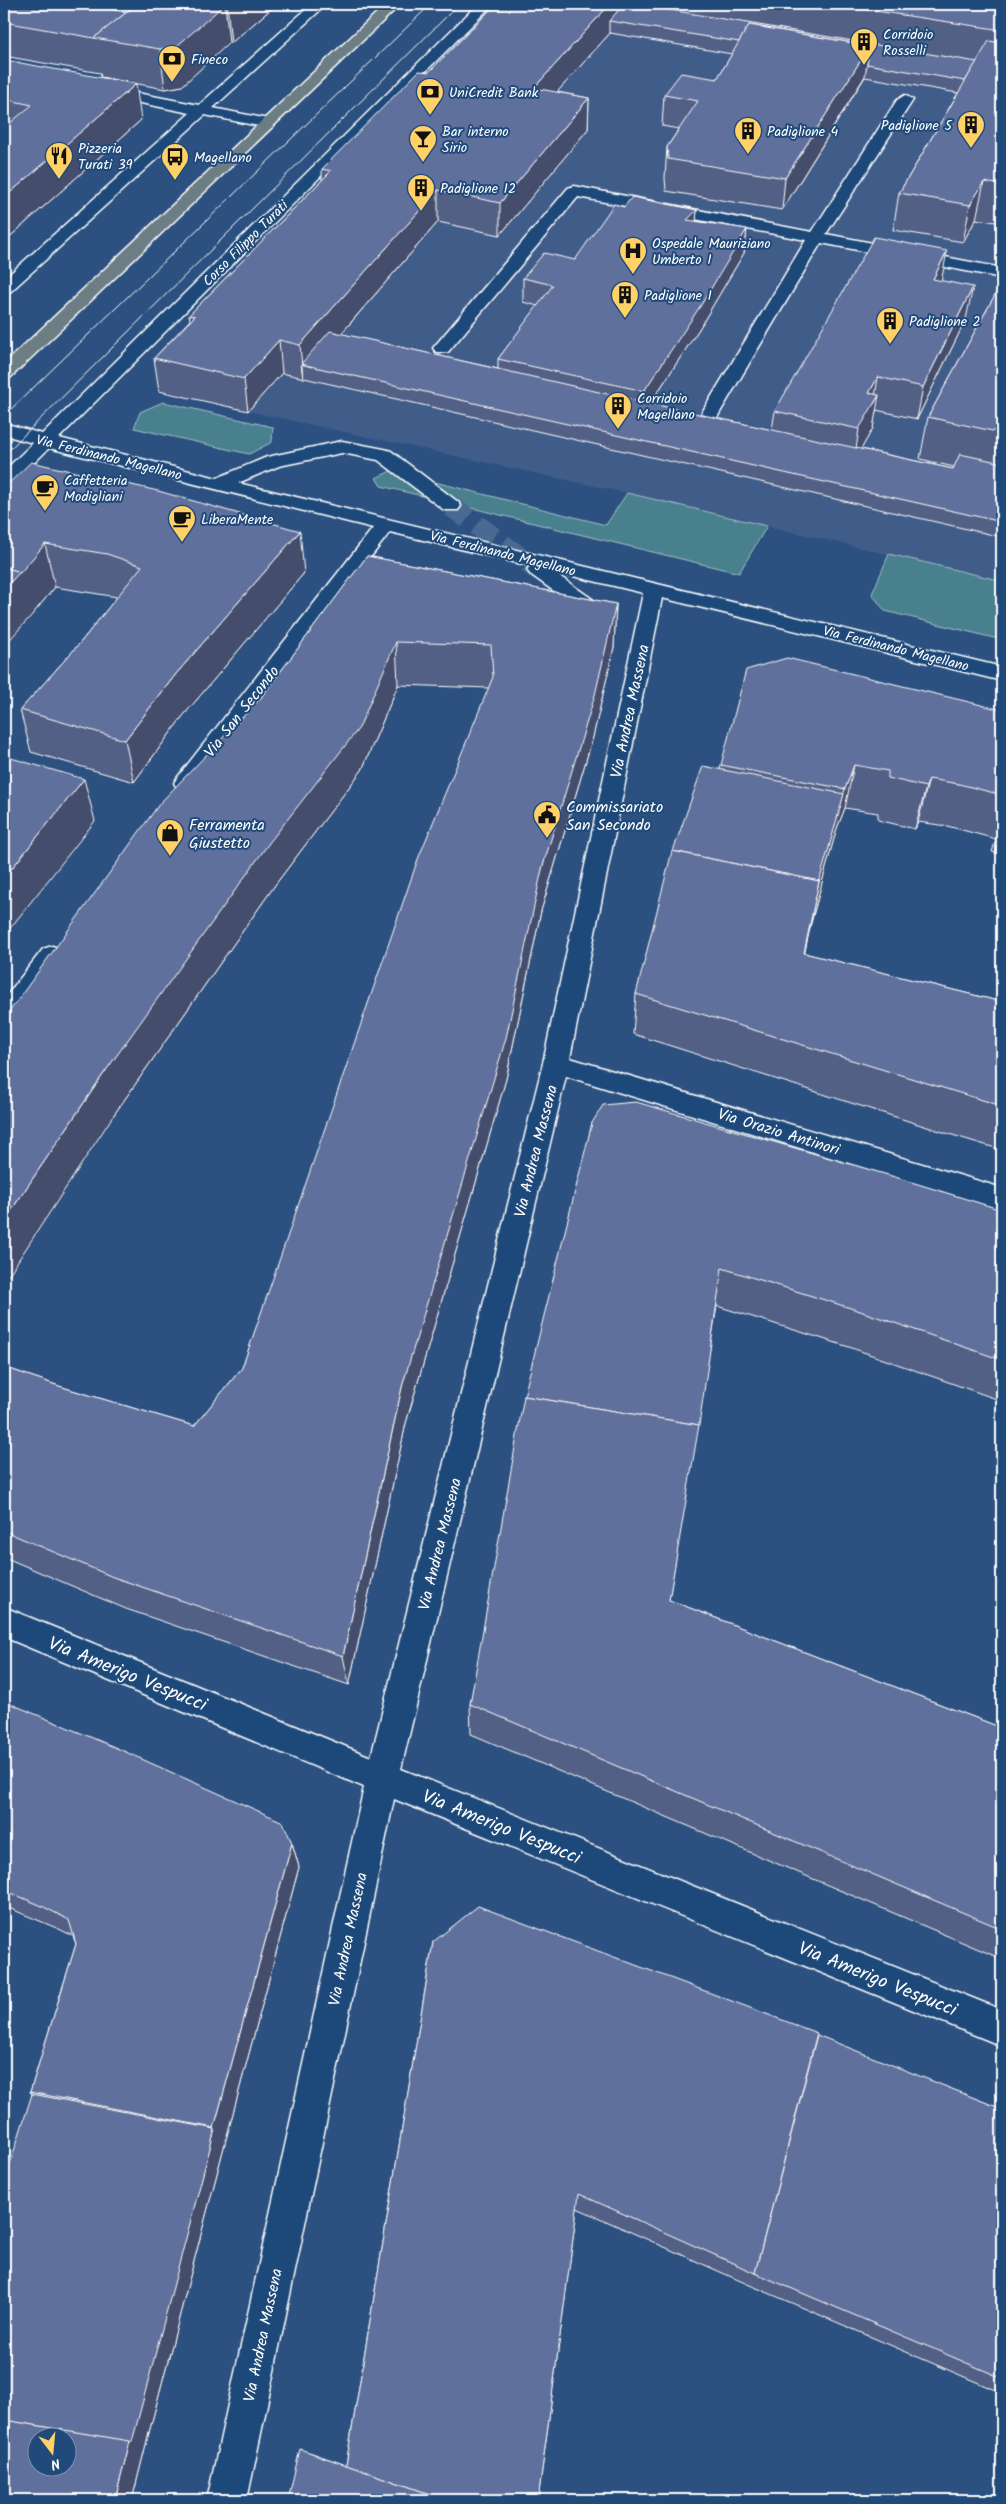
<svg xmlns="http://www.w3.org/2000/svg" width="1006" height="2504" viewBox="0 0 1006 2504" font-family="Kalam,sans-serif">
<style>
.built{fill:#405d8a}
.green{fill:#4a808e;stroke:#a4c0c6}
.lines{fill:none;stroke-linecap:round;stroke-linejoin:round}
.minor-tunnel{stroke:#4c6b93;stroke-width:21;stroke-dasharray:21 11;stroke-linecap:butt}
.minor-casing{stroke:#fff;stroke-width:3}
.major-casing{stroke:#fff;stroke-width:3}
.minor{fill:#1f4a7a;fill-rule:evenodd}
.major{fill:#6d7d84;fill-rule:evenodd}
.tram{stroke:#fff;stroke-width:1}
.wall{fill:#536086;stroke:#fff}
.shaded-wall{fill:#444e6d;stroke:#fff}
.building{fill:#61709c;stroke:#fff;fill-rule:evenodd}
.labels{text-anchor:middle;stroke-width:4;stroke-linejoin:round;paint-order:stroke}
.far-poi-label{font-size:14px;fill:#fff;stroke:#1f4a7a;text-anchor:start}
.far-street-label{font-size:14px;fill:#fff;stroke:#1f4a7a}
.street-label{font-size:16px;fill:#fff;stroke:#1f4a7a}
.poi-label{font-size:16px;fill:#fff;stroke:#1f4a7a;text-anchor:start}
.near-street-label{font-size:19px;fill:#fff;stroke:#1f4a7a}
</style>
<rect width="100%" height="100%" fill="#2c5180"/>
<filter id="ink" filterUnits="userSpaceOnUse"><feTurbulence type="fractalNoise" baseFrequency=".02" numOctaves="2"/><feDisplacementMap in="SourceGraphic" scale="10" xChannelSelector="R" yChannelSelector="G"/><feConvolveMatrix kernelMatrix="1 2 1 2 8 2 1 2 1" color-interpolation-filters="sRGB"/></filter>
<g filter="url(#ink)">
<path class="built" d="M525,4H1002V581L627,493L248,411Z"/>
<g class="green">
<path d="M163,402L273,427L272,442L249,454L134,428L140,412Z"/>
<path d="M391,471L606,525L627,493L767,526L739,573L381,486L376,478Z"/>
<path d="M889,554L1002,581V640L885,611L872,594Z"/>
</g>
<g class="lines">
<path class="minor-tunnel" d="M451,506L536,569"/>
<defs>
<g id="minor">
<path d="M312,4H327L213,108L273,120L276,123L273,126L268,128L205,115L10,292L4,293V279L190,113L96,94L93,91L96,88L101,86L199,105Z"/>
<path d="M478,4H493L59,438L217,478L267,457L342,441L384,449L391,451L458,502L461,506L458,510H444L378,460L342,453L279,466L238,483L1002,667V681L662,598L570,1058L1002,1188V1210L566,1076L401,1769L1002,2010V2046L394,1799L247,2500H207L364,1787L4,1637V1607L371,1757L543,1063L643,593L552,571L611,612L614,617L611,622L604,623L597,622L530,574L527,570L530,566L390,532L193,788L185,791L177,788L174,783L177,778L373,528L49,448L11,486L4,488V471L33,443L4,435V423L42,434Z"/>
<path d="M905,95L913,100L826,234L1002,268V278L821,243L719,414L717,418H703L701,414L806,240L578,197L448,352H436L433,348L568,188L574,186L812,232L897,100Z"/>
<path d="M52,946L61,949L64,955L61,961L13,1024L4,1026V999L43,949Z"/>
</g>
<path id="major" d="M386,4H401L10,378L4,379V364Z"/>
</defs>
<use href="#minor" class="minor-casing"/>
<use href="#major" class="major-casing"/>
<use href="#minor" class="minor"/>
<use href="#major" class="major"/>
<g class="tram">
<path d="M4,416L431,4"/>
<path d="M4,455L459,4"/>
</g>
</g>
<g class="wall">
<path d="M4,4L127,12L137,4H277L231,43L229,42L182,86L165,89L101,77L100,73L4,56Z"/>
<path d="M496,4H1002V223L976,219L963,242L893,230L899,193L958,93L865,77L782,210L666,191L665,178L667,147L679,129L662,126L664,95L717,79L732,54L610,33L557,92L589,98L588,129L500,235L438,222L341,334L498,369V359L538,306L523,302V278L575,260L624,207L697,210L696,221L747,229L744,253L699,329L650,404L772,430L775,411L941,280L966,319L917,419L876,410L873,428L861,449L953,469L954,467L920,459L928,417L1002,282V537L282,373L248,411L159,391L154,358L190,320L189,315L322,180V169L429,72Z"/>
<path d="M4,60L141,120L4,242Z"/>
<path d="M4,488L304,573L183,716L134,782L31,752L20,710L80,643L117,597L55,587L31,616Z"/>
<path d="M367,556L616,604L614,647L593,737L541,911L506,1079L406,1423L349,1685L126,1609L4,1557V1367L62,1387L194,1426L242,1368L489,688L398,685L362,770L275,885L113,1116L260,699Z"/>
<path d="M1002,710V855L992,852L996,839L947,826L918,822L915,829L878,820V813L845,808L836,831L811,923L804,953L1002,1002V1150L962,1138L633,1034L636,994L720,769L721,765Z"/>
<path d="M592,1123L1002,1210V1401L849,1347L717,1306L669,1600L1002,1728V1959L471,1734L470,1704Z"/>
<path d="M4,1701L292,1843L299,1867L225,2143L146,2444L132,2500H4L32,2094L30,2092L76,1944L73,1936L59,1929L4,1906Z"/>
<path d="M433,1942L816,2037L1002,2109V2393L745,2283L577,2208L538,2500H288L309,2452L346,2465Z"/>
</g>
<g class="shaded-wall">
<path d="M225,4L229,43L182,86L165,89L160,49Z"/>
<path d="M227,4H277L231,43Z"/>
<path d="M610,4H627L609,21V33H610L533,119L534,88Z"/>
<path d="M870,46L865,76L782,210L785,178Z"/>
<path d="M136,84L141,120L4,242V198Z"/>
<path d="M589,98L588,129L500,235V203Z"/>
<path d="M984,182L976,219L963,242L970,205Z"/>
<path d="M438,190V222L312,367L301,364L303,378L300,345Z"/>
<path d="M697,210L695,235L687,220Z"/>
<path d="M747,229L744,253L699,329L642,416L644,391Z"/>
<path d="M947,251L941,283L933,279Z"/>
<path d="M973,287L966,319L917,419L923,387Z"/>
<path d="M279,340L282,373L248,411L244,379Z"/>
<path d="M878,377L874,404L879,395L873,428L854,462L859,429L869,393Z"/>
<path d="M300,531L304,573L183,716L134,782L125,740L176,674Z"/>
<path d="M45,544L55,587L31,616L4,646V589Z"/>
<path d="M616,604L614,647L593,737L541,911L506,1079L406,1423L349,1685L343,1656L402,1387L542,869Z"/>
<path d="M396,642L398,685L362,770L275,885L113,1116L4,1282V1221Z"/>
<path d="M854,765L845,808L836,831L811,923L796,994L819,881L845,789Z"/>
<path d="M84,779L95,821L4,936V878Z"/>
<path d="M929,779L918,822L915,829L926,787Z"/>
<path d="M292,1843L299,1867L225,2143L146,2444L132,2500H115L130,2441L215,2129L214,2128Z"/>
</g>
<g class="building">
<path d="M4,4H78L127,12L94,38L4,22Z"/>
<path d="M137,4H225L177,46L160,49L94,38Z"/>
<path d="M496,4H610L534,88L589,98L500,203L438,190L300,345L279,340L244,379L154,358L195,316L189,315L331,171L322,169L419,71L429,72Z"/>
<path d="M624,4H635L977,62L965,81L867,64L870,46L749,25L739,42L609,21Z"/>
<path d="M829,4H1002V30Z"/>
<path d="M749,25L870,46L785,178L668,159L667,147L698,101L664,95L681,73L717,79Z"/>
<path d="M989,41L1002,43V185L984,182L970,205L899,193Z"/>
<path d="M4,60L136,84L4,198V128L32,105L4,99Z"/>
<path d="M632,197L697,210L687,220L747,229L701,305L644,391L498,359L553,285L523,278L544,253L575,260L614,204L624,207Z"/>
<path d="M874,237L947,251L933,279L973,287L923,387L878,377L869,393L879,395L859,429L775,411Z"/>
<path d="M1002,282V433L928,417Z"/>
<path d="M330,331L643,402L953,469L960,454L1002,463V522L301,364Z"/>
<path d="M31,462L158,491L300,531L176,674L125,740L20,710L80,643L142,566L107,554L45,544L20,573H18L20,572L4,567V488Z"/>
<path d="M367,556L616,604L595,695L542,869L506,1038L402,1387L343,1656L113,1577L4,1531V1367L62,1387L194,1426L242,1368L418,859L493,677L491,645L396,642L359,728L269,843L102,1076L4,1221V1019L160,803L260,699Z"/>
<path d="M4,567L20,572L4,589Z"/>
<path d="M787,658L1002,710V795L959,784L929,779L926,787L888,778V771L854,765L845,789L721,765L746,670Z"/>
<path d="M4,756L84,779L4,878Z"/>
<path d="M703,766L844,794L818,886L819,881L673,851Z"/>
<path d="M672,851L819,881L804,953L1002,1002V1106L636,994Z"/>
<path d="M636,1102L895,1177L1002,1210V1360L860,1311L722,1268L699,1425L524,1396L592,1123L603,1105Z"/>
<path d="M524,1396L699,1425L669,1600L1002,1728V1929L470,1704Z"/>
<path d="M4,1701L119,1749L283,1822L292,1843L214,2128L30,2092L76,1944L69,1920L42,1906L4,1890Z"/>
<path d="M478,1906L817,2033L755,2273L579,2194L538,2500H447L346,2465L433,1942Z"/>
<path d="M817,2035L1002,2109V2378L755,2273Z"/>
<path d="M32,2094L215,2129L132,2442L4,2420V2183Z"/>
<path d="M4,2420L130,2441L115,2500H4ZM38,2436H68V2466H38Z"/>
<path d="M300,2449L447,2500H288Z"/>
</g>
</g>
<defs>
<symbol id="building-pin" viewBox="-11 -11 22 30"><path d="M0 17L-7.5 6A9.5 9.5 0 1 1 7.5 6Z" fill="#ffd166" stroke="#1f4a7a"/><path d="M-4-6H4V6H1V3H-1V6H-4ZM-2.5-4.3h1.7v1.8h-1.7ZM.8-4.3h1.7v1.8H.8ZM-2.5-1h1.7V.8h-1.7ZM.8-1h1.7V.8H.8Z" fill="#111"/></symbol>
<symbol id="bank-pin" viewBox="-11 -11 22 30"><path d="M0 17L-7.5 6A9.5 9.5 0 1 1 7.5 6Z" fill="#ffd166" stroke="#1f4a7a"/><path d="M-6-4H6V4H-6ZM0-2.3a2.3 2.3 0 1 0 0 4.6a2.3 2.3 0 1 0 0-4.6Z" fill="#111"/></symbol>
<symbol id="bar-pin" viewBox="-11 -11 22 30"><path d="M0 17L-7.5 6A9.5 9.5 0 1 1 7.5 6Z" fill="#ffd166" stroke="#1f4a7a"/><path d="M-6-5H6L.8 .8V4.5H3.5V6h-7V4.5H-.8V.8Z" fill="#111"/></symbol>
<symbol id="restaurant-pin" viewBox="-11 -11 22 30"><path d="M0 17L-7.5 6A9.5 9.5 0 1 1 7.5 6Z" fill="#ffd166" stroke="#1f4a7a"/><path d="M-5-6h1v4h1v-4h1v4h1v-4h1v5L-1.5 .5V6h-2V.5L-5-1ZM5-6V6H3V1.5H1.5Q1.5-4 5-6Z" fill="#111"/></symbol>
<symbol id="bus-pin" viewBox="-11 -11 22 30"><path d="M0 17L-7.5 6A9.5 9.5 0 1 1 7.5 6Z" fill="#ffd166" stroke="#1f4a7a"/><path d="M-5-6H5V4H4V6H2V4H-2V6H-4V4H-5ZM-3.5-4V0h7V-4ZM-3.5 1.2v1.5H-2V1.2ZM2 1.2v1.5H3.5V1.2Z" fill="#111"/></symbol>
<symbol id="hospital-pin" viewBox="-11 -11 22 30"><path d="M0 17L-7.5 6A9.5 9.5 0 1 1 7.5 6Z" fill="#ffd166" stroke="#1f4a7a"/><path d="M-5-5h3v3.5h4V-5h3V5h-3V1.5h-4V5h-3Z" fill="#111"/></symbol>
<symbol id="cafe-pin" viewBox="-11 -11 22 30"><path d="M0 17L-7.5 6A9.5 9.5 0 1 1 7.5 6Z" fill="#ffd166" stroke="#1f4a7a"/><path d="M-5.5-4.5H6V0H3Q3 3.5 0 3.5H-2.5Q-5.5 3.5-5.5 0ZM3-3.2v2h1.7v-2ZM-6 4.5H4V6H-6Z" fill="#111"/></symbol>
<symbol id="civic-pin" viewBox="-11 -11 22 30"><path d="M0 17L-7.5 6A9.5 9.5 0 1 1 7.5 6Z" fill="#ffd166" stroke="#1f4a7a"/><path d="M-.6-6.5H3V-4.5H.6V-3L4-1V1h2V6H-6V1h2V-1L-.6-3ZM-1.2 2.5V6h2.4V2.5Z" fill="#111"/></symbol>
<symbol id="shop-pin" viewBox="-11 -11 22 30"><path d="M0 17L-7.5 6A9.5 9.5 0 1 1 7.5 6Z" fill="#ffd166" stroke="#1f4a7a"/><path d="M-5-2.5h2.3a2.7 3.5 0 0 1 5.4 0H5L5.5 6h-11ZM-1.5-2.5h3a1.5 2.3 0 0 0-3 0Z" fill="#111"/></symbol>
</defs>
<g fill-rule="evenodd">
<use href="#building-pin" x="848" y="26" width="32" height="43"/>
<use href="#bank-pin" x="156" y="43" width="32" height="43"/>
<use href="#bank-pin" x="414" y="76" width="32" height="43"/>
<use href="#building-pin" x="955" y="109" width="32" height="43"/>
<use href="#building-pin" x="732" y="115" width="32" height="43"/>
<use href="#bar-pin" x="407" y="123" width="32" height="43"/>
<use href="#restaurant-pin" x="43" y="140" width="32" height="43"/>
<use href="#bus-pin" x="159" y="141" width="32" height="43"/>
<use href="#building-pin" x="405" y="172" width="32" height="43"/>
<use href="#hospital-pin" x="617" y="235" width="32" height="43"/>
<use href="#building-pin" x="609" y="279" width="32" height="43"/>
<use href="#building-pin" x="874" y="305" width="32" height="43"/>
<use href="#building-pin" x="602" y="390" width="32" height="43"/>
<use href="#cafe-pin" x="29" y="472" width="32" height="43"/>
<use href="#cafe-pin" x="166" y="503" width="32" height="43"/>
<use href="#civic-pin" x="531" y="799" width="32" height="43"/>
<use href="#shop-pin" x="154" y="817" width="32" height="43"/>
</g>
<g class="labels">
<g class="far-poi-label">
<text x="883" y="39">Corridoio<tspan x="883" dy="16">Rosselli</tspan></text>
<text x="191" y="64">Fineco</text>
<text x="449" y="97">UniCredit Bank</text>
<text x="952" y="130" text-anchor="end">Padiglione 5</text>
<text x="442" y="136">Bar interno<tspan x="442" dy="16">Sirio</tspan></text>
<text x="767" y="136">Padiglione 4</text>
<text x="78" y="153">Pizzeria<tspan x="78" dy="16">Turati 39</tspan></text>
<text x="194" y="162">Magellano</text>
<text x="440" y="193">Padiglione 12</text>
<text x="652" y="248">Ospedale Mauriziano<tspan x="652" dy="16">Umberto I</tspan></text>
<text x="644" y="300">Padiglione 1</text>
<text x="909" y="326">Padiglione 2</text>
<text x="637" y="403">Corridoio<tspan x="637" dy="16">Magellano</tspan></text>
<text x="64" y="485">Caffetteria<tspan x="64" dy="16">Modigliani</tspan></text>
<text x="201" y="524">LiberaMente</text>
</g>
<g class="far-street-label">
<text transform="translate(245 243) rotate(-45)" y="5">Corso Filippo Turati</text>
<text transform="translate(109 457) rotate(14)" y="5">Via Ferdinando Magellano</text>
<text transform="translate(503 553) rotate(14)" y="5">Via Ferdinando Magellano</text>
<text transform="translate(896 648) rotate(14)" y="5">Via Ferdinando Magellano</text>
</g>
<g class="street-label">
<text transform="translate(241 711) rotate(-52)" y="6">Via San Secondo</text>
<text transform="translate(629 711) rotate(-78)" y="6">Via Andrea Massena</text>
<text transform="translate(779 1131) rotate(17)" y="6">Via Orazio Antinori</text>
<text transform="translate(535 1151) rotate(-76)" y="6">Via Andrea Massena</text>
<text transform="translate(439 1544) rotate(-76)" y="6">Via Andrea Massena</text>
<text transform="translate(347 1939) rotate(-78)" y="6">Via Andrea Massena</text>
<text transform="translate(262 2335) rotate(-78)" y="6">Via Andrea Massena</text>
</g>
<g class="poi-label">
<text x="566" y="812">Commissariato<tspan x="566" dy="18">San Secondo</tspan></text>
<text x="189" y="830">Ferramenta<tspan x="189" dy="18">Giustetto</tspan></text>
</g>
<g class="near-street-label">
<text transform="translate(128 1673) rotate(22)" y="7">Via Amerigo Vespucci</text>
<text transform="translate(502 1826) rotate(22)" y="7">Via Amerigo Vespucci</text>
<text transform="translate(878 1978) rotate(22)" y="7">Via Amerigo Vespucci</text>
</g>
</g>
<rect width="1006" height="2504" fill="none" stroke="#1f4a7a" stroke-width="20"/>
<rect x="10" y="10" width="986" height="2484" fill="none" stroke="#fff" stroke-width="2" filter="url(#ink)"/>
<g transform="translate(52 2452) rotate(164)"><circle r="24" fill="#1f4a7a" stroke="#7992af"/>
<path d="M0-4L9 19L0 12L-9 19Z" fill="#ffd166"/>
<text y="-8" font-size="14" font-weight="bold" text-anchor="middle" fill="#ffffff">N</text>
</g>
</svg>
